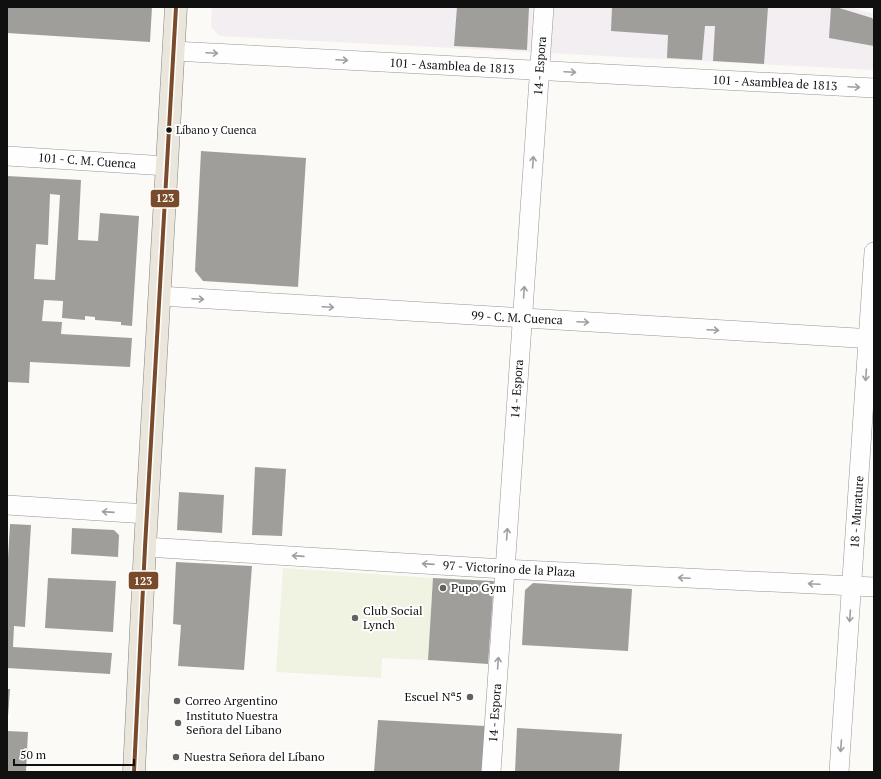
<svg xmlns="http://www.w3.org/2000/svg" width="881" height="779" viewBox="0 0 881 779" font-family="'PT Serif',serif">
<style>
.industrial{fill:#f3eef1}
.pitch{fill:#f0f3e1}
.building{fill:#a09e9b;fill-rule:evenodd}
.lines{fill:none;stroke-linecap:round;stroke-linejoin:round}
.street-casing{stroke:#969594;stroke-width:20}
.primary-casing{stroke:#848381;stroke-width:23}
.street{stroke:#fffefe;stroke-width:19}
.primary{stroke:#ebe6dc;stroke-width:22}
.bus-1-casing{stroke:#fff;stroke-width:7}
.bus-1{stroke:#7a4b2a;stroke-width:4}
.oneway{stroke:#9f9f9f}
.bus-dot{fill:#101010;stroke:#fff;stroke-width:1.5}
.poi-dot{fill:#636260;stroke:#fff;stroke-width:1.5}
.labels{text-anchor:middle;stroke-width:4;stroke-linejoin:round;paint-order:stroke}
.bus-label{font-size:11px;fill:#101010;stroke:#fff;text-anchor:start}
.street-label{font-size:12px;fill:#101010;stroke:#fff}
.poi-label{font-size:12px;fill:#101010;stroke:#fff;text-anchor:start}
.line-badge{stroke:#fff;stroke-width:1.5}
.badge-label{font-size:11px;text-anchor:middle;font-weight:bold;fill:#fff}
</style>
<rect width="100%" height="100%" fill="#fcfaf6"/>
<path class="industrial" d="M212,7H849L874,14V70L219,36L211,27Z"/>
<path class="pitch" d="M283,568L433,578L428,660L382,658L381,678L276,672Z"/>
<g class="building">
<path d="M7,7H152L150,42L7,33Z"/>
<path d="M457,7H529L527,50L454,46Z"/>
<path d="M612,7H768L764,64L713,61L715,26H705L702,60L667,58L668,35L611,31Z"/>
<path d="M831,7H836L872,18L874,20V46L829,38Z"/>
<path d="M201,151L306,158L298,287L203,281L195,271Z"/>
<path d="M7,176L81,180L78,240L98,241L100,213L139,216L132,326L121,325V322L95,320V317L85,316V320L62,318L63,301L44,300L42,321L62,322L61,334L132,338L130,367L30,362L29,383L7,382ZM50,194L60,195L55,280L34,279L36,244L48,245Z"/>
<path d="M255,467L286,469L282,536L252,535Z"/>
<path d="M179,492L224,495L222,533L177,530Z"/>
<path d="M10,524L31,525L25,627L14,626L13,647L112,653L110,674L7,668V575Z"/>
<path d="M72,528L114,530L119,535L118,557L71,554Z"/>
<path d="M176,562L252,566L244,670L178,666L181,625L173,624Z"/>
<path d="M48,578L116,581L113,632L45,628Z"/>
<path d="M433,578L494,581L488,664L428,660Z"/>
<path d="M533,583L632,589L628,651L522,645L525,590Z"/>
<path d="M7,689H10L8,717H7Z"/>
<path d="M378,720L485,726L482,772H374Z"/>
<path d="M517,728L622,734L619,772H515Z"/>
<path d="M7,731L28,732L26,772H7Z"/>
</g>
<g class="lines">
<defs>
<g id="street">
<path d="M173,51L874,88"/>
<path d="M7,156L167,166"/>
<path d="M159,296L874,339"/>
<path d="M7,505L147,514"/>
<path d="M145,547L504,569L874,587"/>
<path d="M491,772L544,7"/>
<path d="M839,772L874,252"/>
</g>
<path id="primary" d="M134,772L145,547L176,7"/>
</defs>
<use href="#street" class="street-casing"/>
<use href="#primary" class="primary-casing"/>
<use href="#street" class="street"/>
<use href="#primary" class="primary"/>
<defs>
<path id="bus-1" d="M134,772L145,547L176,7"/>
</defs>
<use href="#bus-1" class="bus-1-casing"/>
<use href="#bus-1" class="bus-1"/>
</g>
<defs><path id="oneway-shaft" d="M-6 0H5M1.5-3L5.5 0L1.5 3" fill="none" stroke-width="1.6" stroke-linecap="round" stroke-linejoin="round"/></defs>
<g class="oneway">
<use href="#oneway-shaft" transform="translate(212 53) rotate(3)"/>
<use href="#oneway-shaft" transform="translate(342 60) rotate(3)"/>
<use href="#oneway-shaft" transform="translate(570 72) rotate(3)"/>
<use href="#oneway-shaft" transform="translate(854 87) rotate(3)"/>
<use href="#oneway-shaft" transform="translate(533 162) rotate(-86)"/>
<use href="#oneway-shaft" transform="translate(524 292) rotate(-86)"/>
<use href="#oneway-shaft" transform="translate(198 299) rotate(3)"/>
<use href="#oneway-shaft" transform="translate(328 307) rotate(3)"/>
<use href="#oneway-shaft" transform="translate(583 322) rotate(3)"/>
<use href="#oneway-shaft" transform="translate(713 330) rotate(3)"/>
<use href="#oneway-shaft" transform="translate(866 375) rotate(94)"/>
<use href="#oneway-shaft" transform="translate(108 512) rotate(-176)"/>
<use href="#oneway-shaft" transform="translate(507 534) rotate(-86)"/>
<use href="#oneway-shaft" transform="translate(298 556) rotate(-176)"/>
<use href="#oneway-shaft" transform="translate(428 564) rotate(-176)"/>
<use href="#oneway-shaft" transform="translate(684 578) rotate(-177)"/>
<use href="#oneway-shaft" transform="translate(814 584) rotate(-177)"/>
<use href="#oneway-shaft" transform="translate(850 616) rotate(94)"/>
<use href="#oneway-shaft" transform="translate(498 663) rotate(-86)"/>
<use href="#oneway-shaft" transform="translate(841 746) rotate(94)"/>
</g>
<circle class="bus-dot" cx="169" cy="130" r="3.5"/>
<g class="poi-dot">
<circle cx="443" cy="588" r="4"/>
<circle cx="355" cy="618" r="4"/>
<circle cx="470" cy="697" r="4"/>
<circle cx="177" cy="701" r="4"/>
<circle cx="178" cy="723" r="4"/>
<circle cx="176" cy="757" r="4"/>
</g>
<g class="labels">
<g class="bus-label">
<text x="176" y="134">Líbano y Cuenca</text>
</g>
<g class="street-label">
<text transform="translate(452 66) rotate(3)" y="4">101 - Asamblea de 1813</text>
<text transform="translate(540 66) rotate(-86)" y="4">14 - Espora</text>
<text transform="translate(775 83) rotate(3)" y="4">101 - Asamblea de 1813</text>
<text transform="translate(87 161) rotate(4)" y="4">101 - C. M. Cuenca</text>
<text transform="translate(517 318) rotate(3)" y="4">99 - C. M. Cuenca</text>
<text transform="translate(517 389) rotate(-86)" y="4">14 - Espora</text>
<text transform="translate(857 512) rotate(-86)" y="4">18 - Murature</text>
<text transform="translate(509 569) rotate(3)" y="4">97 - Victorino de la Plaza</text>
<text transform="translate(495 713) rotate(-86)" y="4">14 - Espora</text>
</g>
<g class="poi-label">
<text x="451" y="592">Pupo Gym</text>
<text x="363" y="615">Club Social<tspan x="363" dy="14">Lynch</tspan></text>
<text x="462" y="701" text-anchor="end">Escuel Nª5</text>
<text x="185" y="705">Correo Argentino</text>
<text x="186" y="720">Instituto Nuestra<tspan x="186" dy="14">Señora del Libano</tspan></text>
<text x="184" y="761">Nuestra Señora del Líbano</text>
</g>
</g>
<g class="line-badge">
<rect x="150" y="189" width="30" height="19" rx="4" fill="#7a4b2a"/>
<rect x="128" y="571" width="31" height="19" rx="4" fill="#7a4b2a"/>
</g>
<g class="badge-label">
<text x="165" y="202">123</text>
<text x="143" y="585">123</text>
</g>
<rect width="881" height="779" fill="none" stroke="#101010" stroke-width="16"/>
<path d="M14 759v6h120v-6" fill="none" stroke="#101010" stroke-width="2"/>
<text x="20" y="759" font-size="12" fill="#101010" stroke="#ffffff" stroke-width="3" paint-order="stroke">50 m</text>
</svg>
